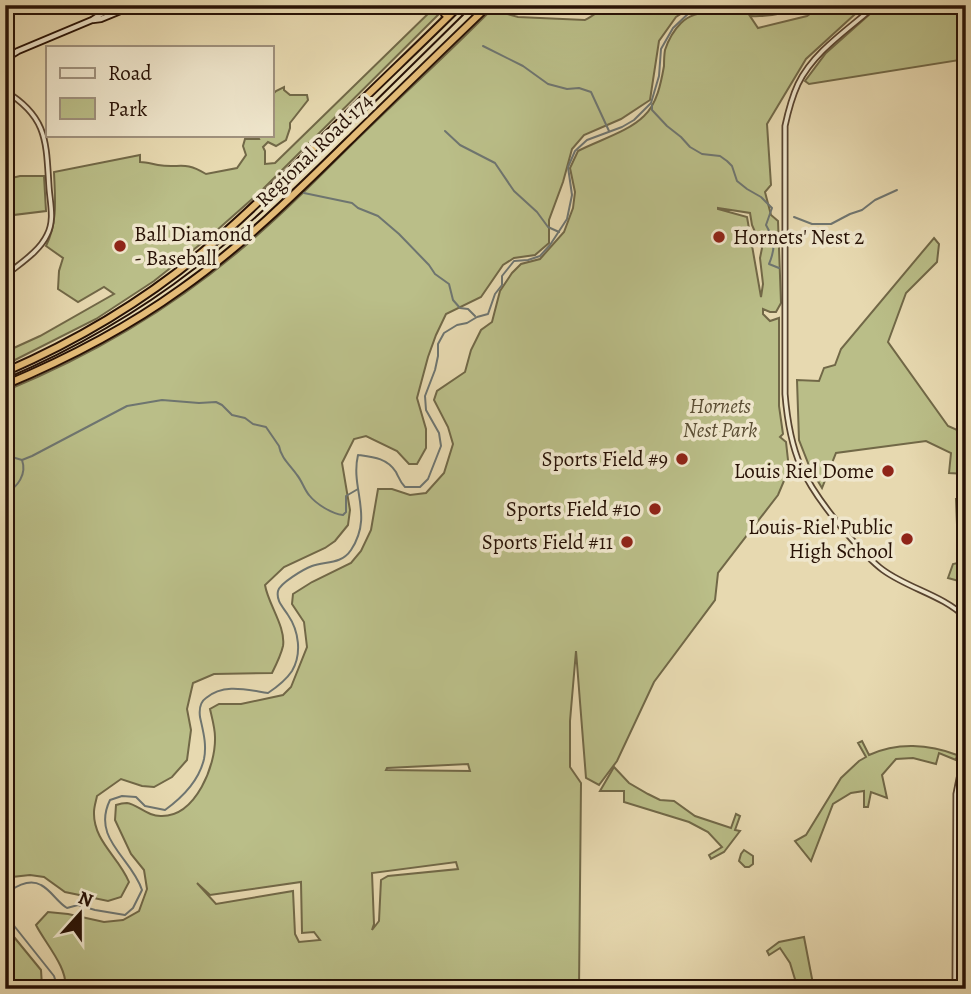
<svg xmlns="http://www.w3.org/2000/svg" width="971" height="994" viewBox="0 0 971 994" font-family="Alegreya,serif">
<style>
.green{fill:#babe88;stroke:#716847;stroke-width:2;fill-rule:evenodd}
.lines{fill:none;stroke-linecap:round;stroke-linejoin:round}
.stream{stroke:#6e7570;stroke-width:2}
.tertiary-casing{stroke:#584430;stroke-width:7}
.secondary-casing{stroke:#281206;stroke-width:8}
.motorway-casing{stroke:#281206;stroke-width:10}
.tertiary{stroke:#efe6cc;stroke-width:3.5}
.secondary{stroke:#efe6cc;stroke-width:4.5}
.motorway{stroke:#e4bc78;stroke-width:6}
.tram{stroke:#281206;stroke-width:2}
.poi-dot{fill:#8f2418;stroke:#efe6cc;stroke-width:2.5}
.labels{text-anchor:middle;stroke-width:7;stroke-linejoin:round;paint-order:stroke}
.street-label{font-size:21px;fill:#281206;stroke:#efe6cc}
.poi-label{font-size:21px;fill:#281206;stroke:#efe6cc;text-anchor:end}
.park-label{font-size:21px;font-style:italic;fill:#5b4e34;stroke:#efe6cc}
</style>
<rect width="100%" height="100%" fill="#e7d9b0"/>
<filter id="stains"><feTurbulence type="fractalNoise" baseFrequency=".00286" numOctaves="4"/><feColorMatrix values="0 0 0 0 .2 0 0 0 0 .09 0 0 0 0 .02 0 0 0 .5 -.17"/></filter>
<radialGradient id="worn" r=".72"><stop offset=".6" stop-color="#630" stop-opacity="0"/><stop offset="1" stop-color="#630" stop-opacity=".3"/></radialGradient>
<g class="green">
<path d="M437,5H448L259,193L207,239L154,281L96,319L5,365V352L40,336L114,294L104,287L78,302L58,289L59,271L63,258L46,246C58,222 55,198 54,172L140,155V162C147,162 152,164 158,165C180,169 183,160 206,174L237,168L246,155L243,146L245,139H259L257,135H271V96L276,91L284,87V90L290,95H307L308,100L290,123V128L286,140L276,146L268,142L263,147L265,151V164L275,163Z"/>
<path d="M496,5H507L504,9L507,14L518,17L585,20C592,16 598,14 598,5H706L692,7L676,17L659,41L650,100L621,119L584,135L572,149L563,182L549,220V243L535,255L514,258L503,265L481,297L446,314L436,335L428,357L417,398L426,429V448L417,464H409L397,451L366,436L354,439L342,463L350,510L348,525L335,541L325,548L284,567L265,585C268,604 286,627 283,646C281,655 276,665 272,673L214,674L193,683L187,709L191,730L187,760L172,777L154,787L142,786L121,779L97,796C96,801 94,807 94,812C93,841 119,857 129,882L121,897L108,901L65,892L44,877L30,875L12,877L5,885V391C98,353 187,299 262,231C301,197 336,159 373,124C414,84 456,46 496,5Z"/>
<path d="M731,5H807C790,12 769,17 750,16L758,28L807,16L822,5H865L806,59L767,124L771,185L765,192L771,215L778,221L781,303L776,312H770L763,309V314L770,321L779,318V406L783,434L780,437L786,442L789,469L778,495L718,573L715,600L654,682L617,761L599,785L586,778L576,651L570,721V767L581,783L579,989H65C69,969 45,943 36,925L48,912L68,914L104,922L123,920L139,911L147,889L144,870L131,854L115,820L116,805C119,804 123,803 127,803C137,804 148,817 162,816C196,816 216,765 215,737C215,728 212,718 210,709L219,704H241L283,695L291,687L307,647L304,622L292,604L293,594L312,582L351,563L361,551L371,530L378,489H392L410,495L426,493L444,473L453,444L448,427L434,400L437,391L465,372L471,350L481,330L492,322L500,291L512,273L521,264L540,259L564,232L573,208L575,192L570,168L578,151C599,140 628,132 644,116C657,104 661,83 664,66C664,61 664,56 665,50C668,41 674,30 681,23C695,9 715,14 731,5ZM718,208L750,213L752,225L762,248L760,258L763,284L761,297L747,217L718,209ZM468,764L470,771L386,770L387,768ZM456,862L458,869L388,876L381,880L379,921L372,930L374,924L372,873ZM301,882L302,933L314,932L320,940L299,942L295,934L293,891L216,904L197,883L210,895Z"/>
<path d="M880,5H966V59L809,84L805,81L826,53Z"/>
<path d="M20,176H44L46,211L5,216L7,179Z"/>
<path d="M934,238L939,244L937,262L906,293L888,342L948,426L966,434V474L949,473L951,453L926,441L836,453L822,488L810,468L799,440L797,380L819,381L824,368L835,365L841,349Z"/>
<path d="M966,499V550H958L956,499Z"/>
<path d="M966,561V583L948,578L953,564Z"/>
<path d="M862,741L869,755C897,742 929,744 957,755L956,760L939,753L936,764L913,758L896,759L882,775L887,798L871,792L868,807H864V791L851,793L833,804L811,861L795,841L806,835L841,778L859,761L866,757L858,743Z"/>
<path d="M614,767L629,783L648,794L660,800L674,801L695,816L731,828L736,814L740,816L735,830L740,831L724,852L711,859L709,855L722,847L708,832L689,822L624,802V791H600Z"/>
<path d="M744,850L753,856V864L749,867H745L739,861L741,854Z"/>
<path d="M5,926L41,970L42,986L37,989H5Z"/>
<path d="M804,937L813,984L816,989H798L790,963L780,948L769,955L767,951L779,942Z"/>
</g>
<g class="lines">
<g class="stream">
<path d="M483,46L523,66L548,84L567,89L579,88L591,92L609,131"/>
<path d="M652,105V110L667,126L681,137L690,147L702,154L720,156L727,161L732,166L737,181L747,189L761,197L772,208L766,225C775,241 776,247 769,264L779,268"/>
<path d="M445,131L460,145L495,163L514,191L537,212L548,227L559,232"/>
<path d="M304,193L352,203L358,208L378,216L399,234L429,265L435,274L449,284L453,300L460,308L468,309L475,316"/>
<path d="M794,217L812,224H831L850,214L862,210L875,200L897,190"/>
<path d="M5,455L22,460L32,456L127,406L162,400L199,403L216,402L222,405L232,415L245,418L253,424L266,427L279,446C281,458 290,465 297,475C302,481 304,489 309,495C316,504 332,514 343,515L346,512V496L358,489"/>
<path d="M5,494C18,487 27,474 22,460"/>
<path d="M5,897C12,887 29,878 41,885C51,890 57,902 67,908L78,905L95,910L125,915L133,908L142,890C132,858 91,839 110,800L122,796L136,797L145,806L165,810C183,797 199,781 204,759C207,744 203,731 200,717C199,709 200,702 206,698C224,683 247,690 268,693C277,687 286,680 292,671C302,654 299,631 288,615C283,607 276,601 278,591C280,583 304,569 312,566C325,561 341,565 351,550C374,515 350,489 358,455C373,457 387,458 396,472C399,478 400,482 405,487H420L428,479L441,446L439,433L426,410L425,396L435,370L438,356V344L444,333L457,325L467,323L477,317L488,314L495,294L502,285V276L514,261L528,260L540,256L550,245L567,219L572,195L568,167L575,151L587,140L622,127L634,120L651,103L659,76L661,49L673,28L690,12L726,5"/>
<path d="M5,913L15,927L54,976L58,989"/>
</g>
<defs>
<g id="tertiary">
<path d="M876,5C849,29 814,51 798,84C792,97 788,112 785,126V394C790,455 803,481 842,528C855,543 868,559 883,570C909,589 943,595 966,618"/>
<path d="M5,91C48,117 46,142 49,187C50,203 55,220 47,235C39,252 19,264 5,276"/>
<path d="M955,989L956,794L966,744"/>
</g>
<g id="secondary">
<path d="M93,20L101,19L135,5"/>
<path d="M5,59L18,51L92,20L101,14L120,5"/>
</g>
<g id="motorway">
<path d="M445,14L453,5"/>
<path d="M5,372C74,342 142,302 200,254C247,215 291,170 335,127C376,86 419,46 460,5"/>
<path d="M5,385C67,359 127,328 181,289C245,244 300,189 356,134C400,91 444,48 489,5"/>
</g>
</defs>
<use href="#tertiary" class="tertiary-casing"/>
<use href="#secondary" class="secondary-casing"/>
<use href="#motorway" class="motorway-casing"/>
<use href="#tertiary" class="tertiary"/>
<use href="#secondary" class="secondary"/>
<use href="#motorway" class="motorway"/>
<path class="tram" d="M5,379C72,350 136,314 194,269C245,230 290,185 336,140C382,95 427,50 473,5"/>
</g>
<g class="poi-dot">
<circle cx="719" cy="237" r="7"/>
<circle cx="120" cy="246" r="7"/>
<circle cx="682" cy="459" r="7"/>
<circle cx="888" cy="471" r="7"/>
<circle cx="655" cy="509" r="7"/>
<circle cx="907" cy="539" r="7"/>
<circle cx="627" cy="542" r="7"/>
</g>
<g class="labels">
<g class="street-label">
<text transform="translate(314 150) rotate(-44)" y="7">Regional Road 174</text>
</g>
<g class="poi-label">
<text x="134" y="241" text-anchor="start">Ball Diamond<tspan x="134" dy="24">- Baseball</tspan></text>
<text x="733" y="244" text-anchor="start">Hornets' Nest 2</text>
<text x="668" y="466">Sports Field #9</text>
<text x="874" y="478">Louis Riel Dome</text>
<text x="641" y="516">Sports Field #10</text>
<text x="893" y="534">Louis-Riel Public<tspan x="893" dy="24">High School</tspan></text>
<text x="613" y="549">Sports Field #11</text>
</g>
<g class="park-label">
<text x="720" y="413">Hornets<tspan x="720" dy="24">Nest Park</tspan></text>
</g>
</g>
<rect width="971" height="994" fill="none" stroke="#e7d9b0" stroke-width="28"/>
<rect x="7" y="7" width="957" height="980" fill="none" stroke="#281206" stroke-width="3.5"/>
<rect x="14" y="14" width="943" height="966" fill="none" stroke="#281206" stroke-width="2"/>
<rect x="46" y="46" width="228" height="91" fill="#efe6cc" stroke="#9f917d" stroke-width="2"/>
<rect x="60" y="68" width="35" height="10" fill="#efe6cc" stroke="#9f917d" stroke-width="2"/>
<text x="108" y="80" font-size="21" fill="#281206">Road</text>
<rect x="60" y="98" width="35" height="21" fill="#babe88" stroke="#9f917d" stroke-width="2"/>
<text x="108" y="116" font-size="21" fill="#281206">Park</text>
<g transform="translate(80 914) rotate(21)" stroke="#efe6cc" stroke-width="5" paint-order="stroke">
<path d="M0-5L12 26L0 18L-12 26Z" fill="#281206"/>
<text y="-10" font-size="19" font-weight="bold" text-anchor="middle" fill="#281206">N</text>
</g>
<rect width="100%" height="100%" filter="url(#stains)"/>
<rect width="100%" height="100%" fill="url(#worn)"/>
</svg>
